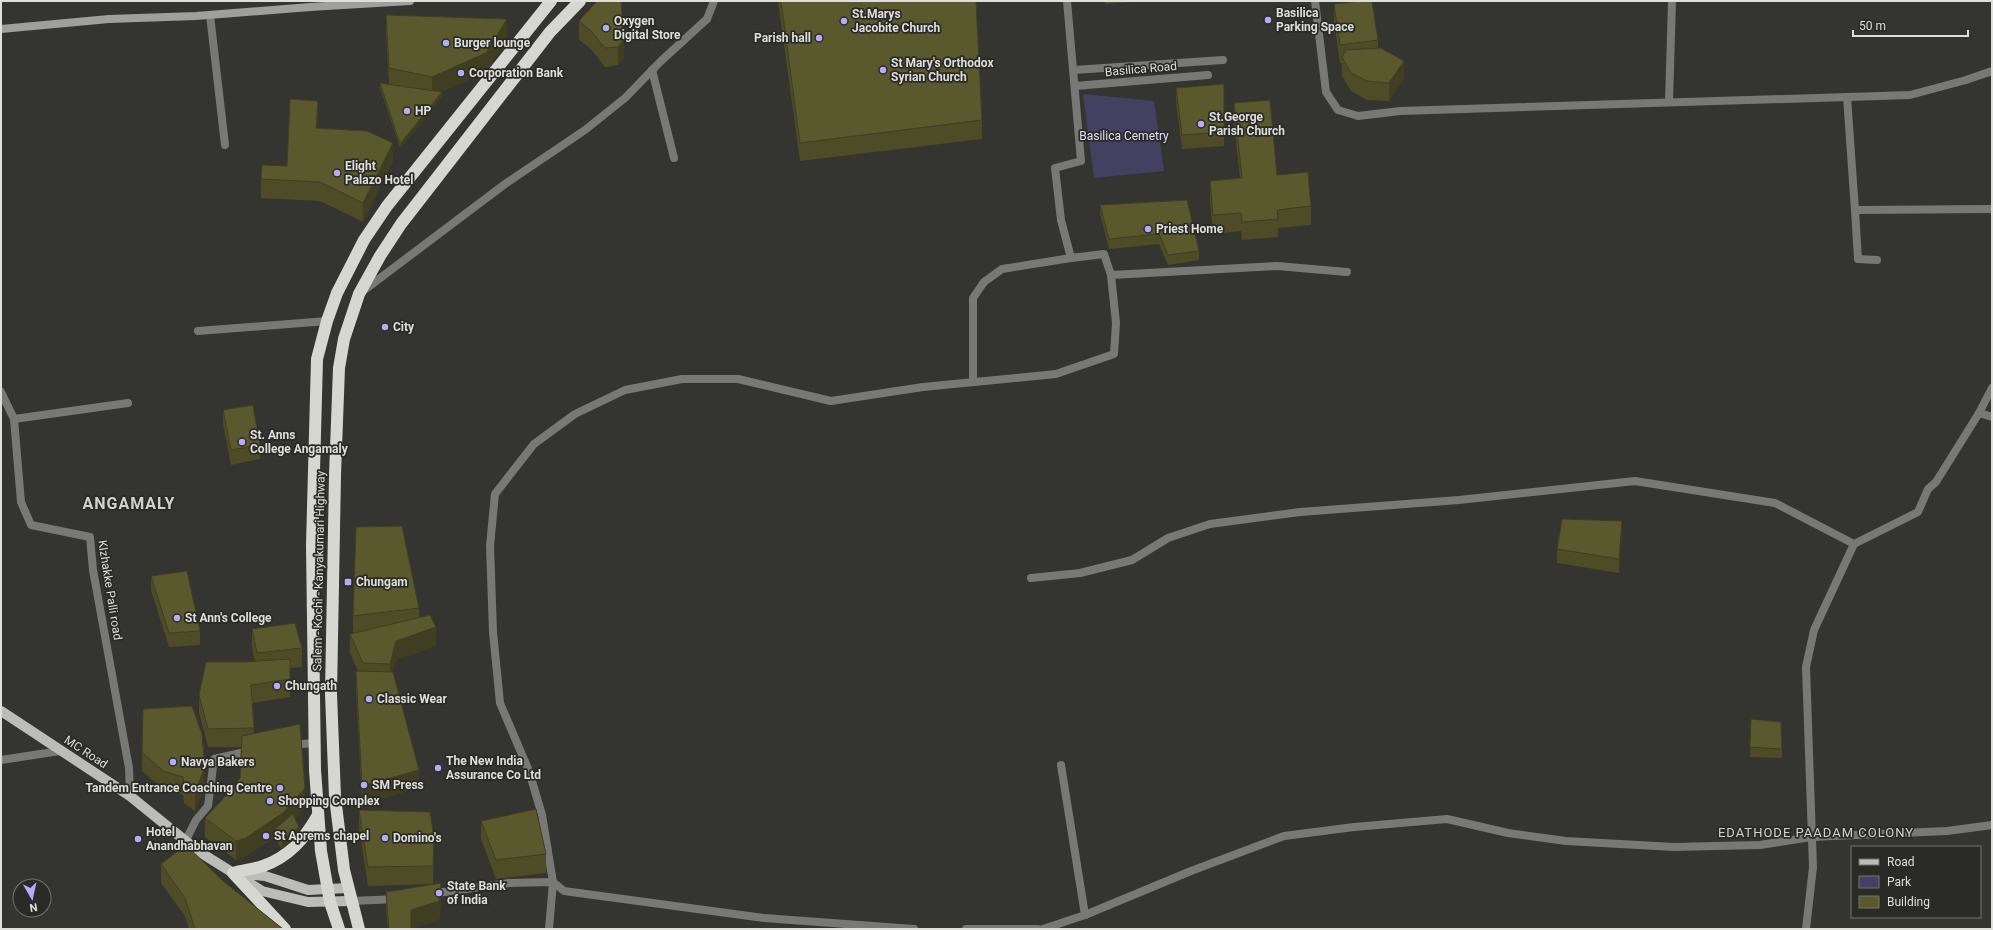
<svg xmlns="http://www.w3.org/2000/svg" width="1993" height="930" viewBox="0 0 1993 930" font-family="Roboto,sans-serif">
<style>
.green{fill:#444061}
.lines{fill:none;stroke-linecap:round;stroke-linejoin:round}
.street{stroke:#787876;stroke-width:8}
.secondary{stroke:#9f9f9b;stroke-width:8}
.primary{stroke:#bcbcb8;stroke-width:10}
.highway{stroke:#d7d7d2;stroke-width:12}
.wall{fill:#4d4c27}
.shaded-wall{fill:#3f3e20}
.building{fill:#5a582d;stroke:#3f3e20}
.poi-dot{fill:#b5acf8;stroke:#2a2a26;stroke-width:1.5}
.labels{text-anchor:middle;stroke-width:3.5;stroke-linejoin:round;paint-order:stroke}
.poi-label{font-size:12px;font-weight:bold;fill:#dededb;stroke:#2a2a26;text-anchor:start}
.street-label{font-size:12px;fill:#dededb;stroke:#2a2a26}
.park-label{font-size:12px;fill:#e0def9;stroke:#2a2a26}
.neighbourhood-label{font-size:13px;letter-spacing:1px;fill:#d1d2cc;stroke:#2a2a26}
.district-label{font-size:16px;font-weight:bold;letter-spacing:1px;fill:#d1d2cc;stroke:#2a2a26}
</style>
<rect width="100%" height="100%" fill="#343430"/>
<path class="green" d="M1083,94L1154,101L1164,171L1094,178Z"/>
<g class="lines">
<g class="street">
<path d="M1067,1L1081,161L1055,168L1061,220L1071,258L1104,254L1111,275"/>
<path d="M1315,1L1326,92L1338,110L1358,116L1400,111L1910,95L1966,80L1992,71"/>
<path d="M210,15L225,145"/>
<path d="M652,70L674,158"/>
<path d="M1074,70L1223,60"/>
<path d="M1075,86L1208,75"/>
<path d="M1847,97L1855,210L1992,209"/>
<path d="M1669,102L1672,1"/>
<path d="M1855,210L1858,259L1877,260"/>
<path d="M363,291L505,184L585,130L625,98L661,61L707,19L714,1"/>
<path d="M198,331L327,321"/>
<path d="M973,382V298L984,282L1002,269L1071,258"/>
<path d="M1,392L14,419L21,502L31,525L90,537L93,570L129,768L130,796"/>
<path d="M1979,413L1992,417"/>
<path d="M14,419L128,403"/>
<path d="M1031,578L1080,573L1132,560L1168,538L1210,524L1300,512L1459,500L1635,481L1775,503L1854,544"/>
<path d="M291,745L314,743"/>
<path d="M1,760L60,751"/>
<path d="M1061,765L1085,915"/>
<path d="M186,840L196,820L208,806L214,759L250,751"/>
<path d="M430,894L509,883L553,882L564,891L764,918L914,929"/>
<path d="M351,901L397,899"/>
<path d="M549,929L553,882L542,815L529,771L500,703L493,632L490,546L495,494L534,444L575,414L625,390L682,379H738L831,401L923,387L1056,374L1114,354L1116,323L1111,275L1277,266L1347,272"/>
<path d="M966,929H1038"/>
<path d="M1043,929L1085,915L1191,871L1284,836L1354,827L1447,819L1508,833L1566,841L1674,847L1760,845L1811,837L1947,831L1992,825"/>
<path d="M1806,929L1813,867L1806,667L1814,630L1854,544L1918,512L1928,489L1936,482L1979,413L1992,388"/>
</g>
<path class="secondary" d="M1,29L109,19L196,16L310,7L410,1"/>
<g class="primary">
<path d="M1,711L130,796L198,851L262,891L308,902L351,901"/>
<path d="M241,874L265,876L308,890L348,888"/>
</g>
<g class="highway">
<path d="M285,929L233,873C243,870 254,869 263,866C289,857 305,838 318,815"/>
<path d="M339,929L330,902L321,851L315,770L312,545L317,359L327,321L337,293L364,240L387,206L551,1"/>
<path d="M359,929L344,870L335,797L331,694L335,475L339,368L344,339L359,294L380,256L401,224L550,32L580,1"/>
</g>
</g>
<g class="wall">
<path d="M597,1L624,58L618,65L605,67L591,49L579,40V21Z"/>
<path d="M778,1H976L982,120V139L800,161Z"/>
<path d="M1076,1H1093L1076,2Z"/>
<path d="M1105,1H1133V2L1105,4Z"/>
<path d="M1138,1H1163L1138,2Z"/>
<path d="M1334,4L1378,40V48L1404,79L1389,101L1367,100L1351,91L1342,76V63H1340L1334,22Z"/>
<path d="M386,15L507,37L486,72L440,92L442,97L400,148L380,88V83L389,84L386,34Z"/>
<path d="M1224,84V146L1182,149L1176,102V88Z"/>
<path d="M1234,103L1277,175L1311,206V225L1278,228V237L1242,240L1241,231L1213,234L1210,200V181L1240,178L1234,122Z"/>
<path d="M318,119L317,128L393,161L363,222L320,201L261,198V179L287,166Z"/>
<path d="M1100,205L1199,251V260L1168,265L1159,244L1109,249L1100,214Z"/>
<path d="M223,410L260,445V459L231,465L223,424Z"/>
<path d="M1622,535L1619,573L1557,563V549Z"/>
<path d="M151,576L200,631V645L169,647L151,590Z"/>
<path d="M419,608V618L436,646L396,660L392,672L419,788L362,804L356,690V671H358L350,653V634H353V616Z"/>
<path d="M252,629L302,648V667L290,668V697L252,703L254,734L305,807L295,818L299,836L282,849L275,839V837L246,856L236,860L205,837V818L222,800L240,778L241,747H208L199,713V695L244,662H255L252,647Z"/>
<path d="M143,709L205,786L195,811L184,803L183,795L163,789L142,771Z"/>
<path d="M1751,719L1782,749V758L1750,757Z"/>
<path d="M359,810L434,854L433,884L368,886L359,828Z"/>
<path d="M481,821L546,854V873L496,879L481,839Z"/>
<path d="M161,864L223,881L283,929H189L185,916L161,883Z"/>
<path d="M386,892L441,902L439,920L411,929H388L386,910Z"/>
</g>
<g class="shaded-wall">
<path d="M507,19V37L486,72L432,95V77Z"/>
<path d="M624,40V58L618,65V47Z"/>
<path d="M1404,61V79L1389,101V83Z"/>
<path d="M442,92V97L400,148V144Z"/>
<path d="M318,101V119L316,146V128Z"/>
<path d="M393,143V161L363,222V203Z"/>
<path d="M1622,521V535L1619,573V559Z"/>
<path d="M436,627V646L396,660L390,682V664L396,641Z"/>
<path d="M205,767V786L195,811V792Z"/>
<path d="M419,770V788L362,804V786Z"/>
<path d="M305,788V807L284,831L275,829V837L246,856L236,860V841Z"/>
<path d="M299,827V836L282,849V840Z"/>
<path d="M434,836V854L433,884V866Z"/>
<path d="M441,883V902L439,920L411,929V910Z"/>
</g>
<g class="building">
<path d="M597,1H621L624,40L618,47L605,48L591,31L579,21Z"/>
<path d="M781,1H976L982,120L800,143Z"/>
<path d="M1361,1H1372L1378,40L1340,45L1334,4Z"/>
<path d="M386,15L507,19L486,53L432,77L389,68Z"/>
<path d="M1381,48L1404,61L1389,83L1367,81L1351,73L1342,57L1346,50Z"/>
<path d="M380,83L442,92L400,144Z"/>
<path d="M1224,84V132L1182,135L1176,88Z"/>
<path d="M290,99L318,101L316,128L367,131L393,143L363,203L320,182L261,179L262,165L287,166Z"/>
<path d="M1270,100L1277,175L1308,172L1311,206L1277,210L1278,219L1242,222L1241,213L1213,215L1210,181L1242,178L1234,103Z"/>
<path d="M1187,200L1199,251L1168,255L1159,234L1109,239L1100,205Z"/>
<path d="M253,405L260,445L231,450L223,410Z"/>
<path d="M1562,519L1622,521L1619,559L1557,549Z"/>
<path d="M402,526L419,608L353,616L356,527Z"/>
<path d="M187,571L200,631L169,633L151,576Z"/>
<path d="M430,615L436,627L396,641L390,664L363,663L350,634Z"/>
<path d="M295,623L302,648L257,653L252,629Z"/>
<path d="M290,659V679L251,685L254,728L208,729L199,695L206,662H244Z"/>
<path d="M356,671L393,672L419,770L362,786Z"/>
<path d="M192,706L202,734L205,767L195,792L184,785L183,777L163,771L142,752L143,709Z"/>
<path d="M1751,719L1781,722L1782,749L1750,747Z"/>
<path d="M300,724L305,788L284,812L246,838L236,841L205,818L222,800L240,778L242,736Z"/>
<path d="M536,809L546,854L496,860L481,821Z"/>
<path d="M359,810L430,812L434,836L433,866L368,867Z"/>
<path d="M293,814L299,827L282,840L275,829Z"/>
<path d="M186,845L223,881L283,929H195L185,898L161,864Z"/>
<path d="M441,883L439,901L411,910V929H389L386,892Z"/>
</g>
<g class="poi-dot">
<circle cx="1268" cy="20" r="4"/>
<circle cx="844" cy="21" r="4"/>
<circle cx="606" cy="28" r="4"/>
<circle cx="819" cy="38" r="4"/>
<circle cx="446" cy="43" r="4"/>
<circle cx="883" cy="70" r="4"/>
<circle cx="461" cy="73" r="4"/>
<circle cx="407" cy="111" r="4"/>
<circle cx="1201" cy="124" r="4"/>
<circle cx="337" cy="173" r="4"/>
<circle cx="1148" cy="229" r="4"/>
<circle cx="385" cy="327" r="4"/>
<circle cx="242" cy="442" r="4"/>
<rect x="344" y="578" width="8" height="8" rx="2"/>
<circle cx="177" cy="618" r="4"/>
<circle cx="277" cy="686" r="4"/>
<circle cx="369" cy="699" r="4"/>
<circle cx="173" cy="762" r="4"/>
<circle cx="438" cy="768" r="4"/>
<circle cx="364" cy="785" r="4"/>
<circle cx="280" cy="788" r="4"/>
<circle cx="270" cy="801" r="4"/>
<circle cx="266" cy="836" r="4"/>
<circle cx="385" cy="838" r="4"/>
<circle cx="138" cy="839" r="4"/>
<circle cx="439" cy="893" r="4"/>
</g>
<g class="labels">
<g class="poi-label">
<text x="1276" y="17">Basilica<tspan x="1276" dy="14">Parking Space</tspan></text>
<text x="852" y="18">St.Marys<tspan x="852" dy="14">Jacobite Church</tspan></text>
<text x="614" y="25">Oxygen<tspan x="614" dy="14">Digital Store</tspan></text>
<text x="811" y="42" text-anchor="end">Parish hall</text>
<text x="454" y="47">Burger lounge</text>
<text x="891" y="67">St Mary's Orthodox<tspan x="891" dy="14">Syrian Church</tspan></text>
<text x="469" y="77">Corporation Bank</text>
<text x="415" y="115">HP</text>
<text x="1209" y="121">St.George<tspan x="1209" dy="14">Parish Church</tspan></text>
<text x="345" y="170">Elight<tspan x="345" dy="14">Palazo Hotel</tspan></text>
<text x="1156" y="233">Priest Home</text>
<text x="393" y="331">City</text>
<text x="250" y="439">St. Anns<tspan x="250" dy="14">College Angamaly</tspan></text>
<text x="356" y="586">Chungam</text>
<text x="185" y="622">St Ann's College</text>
<text x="285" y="690">Chungath</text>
<text x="377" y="703">Classic Wear</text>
<text x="446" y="765">The New India<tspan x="446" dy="14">Assurance Co Ltd</tspan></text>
<text x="181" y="766">Navya Bakers</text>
<text x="372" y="789">SM Press</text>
<text x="272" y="792" text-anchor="end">Tandem Entrance Coaching Centre</text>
<text x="278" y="805">Shopping Complex</text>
<text x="146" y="836">Hotel<tspan x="146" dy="14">Anandhabhavan</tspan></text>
<text x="274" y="840">St Aprems chapel</text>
<text x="393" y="842">Domino's</text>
<text x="447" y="890">State Bank<tspan x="447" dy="14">of India</tspan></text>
</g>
<g class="street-label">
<text transform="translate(1141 69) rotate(-5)" y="4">Basilica Road</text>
<text transform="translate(319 571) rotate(-89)" y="4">Salem - Kochi - Kanyakumari Highway</text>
<text transform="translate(110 590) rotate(81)" y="4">KIzhakke Palli road</text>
<text transform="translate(86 752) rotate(33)" y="4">MC Road</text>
</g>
<g class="park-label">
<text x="1124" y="140">Basilica Cemetry</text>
</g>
<g class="neighbourhood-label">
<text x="1816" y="837">EDATHODE PAADAM COLONY</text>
</g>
<g class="district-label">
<text x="129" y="509">ANGAMALY</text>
</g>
</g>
<rect width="1993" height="930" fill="none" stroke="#dededb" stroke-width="4"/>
<rect x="1851" y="846" width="130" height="72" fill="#2a2a26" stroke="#72726e"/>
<rect x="1859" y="859" width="20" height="6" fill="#bcbcb8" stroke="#72726e"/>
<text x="1887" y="866" font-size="12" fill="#dededb">Road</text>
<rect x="1859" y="876" width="20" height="12" fill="#444061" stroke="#72726e"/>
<text x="1887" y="886" font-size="12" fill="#dededb">Park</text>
<rect x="1859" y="896" width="20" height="12" fill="#5a582d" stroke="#72726e"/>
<text x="1887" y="906" font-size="12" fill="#dededb">Building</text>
<g transform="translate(32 898) rotate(171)"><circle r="19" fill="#2a2a26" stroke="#72726e"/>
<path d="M0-3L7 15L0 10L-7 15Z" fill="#b5acf8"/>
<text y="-6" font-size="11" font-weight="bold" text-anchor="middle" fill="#dededb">N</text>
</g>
<path d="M1853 30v6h115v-6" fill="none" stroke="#dededb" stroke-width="2"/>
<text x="1859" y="30" font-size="12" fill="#dededb" stroke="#2a2a26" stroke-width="3" paint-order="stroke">50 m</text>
</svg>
